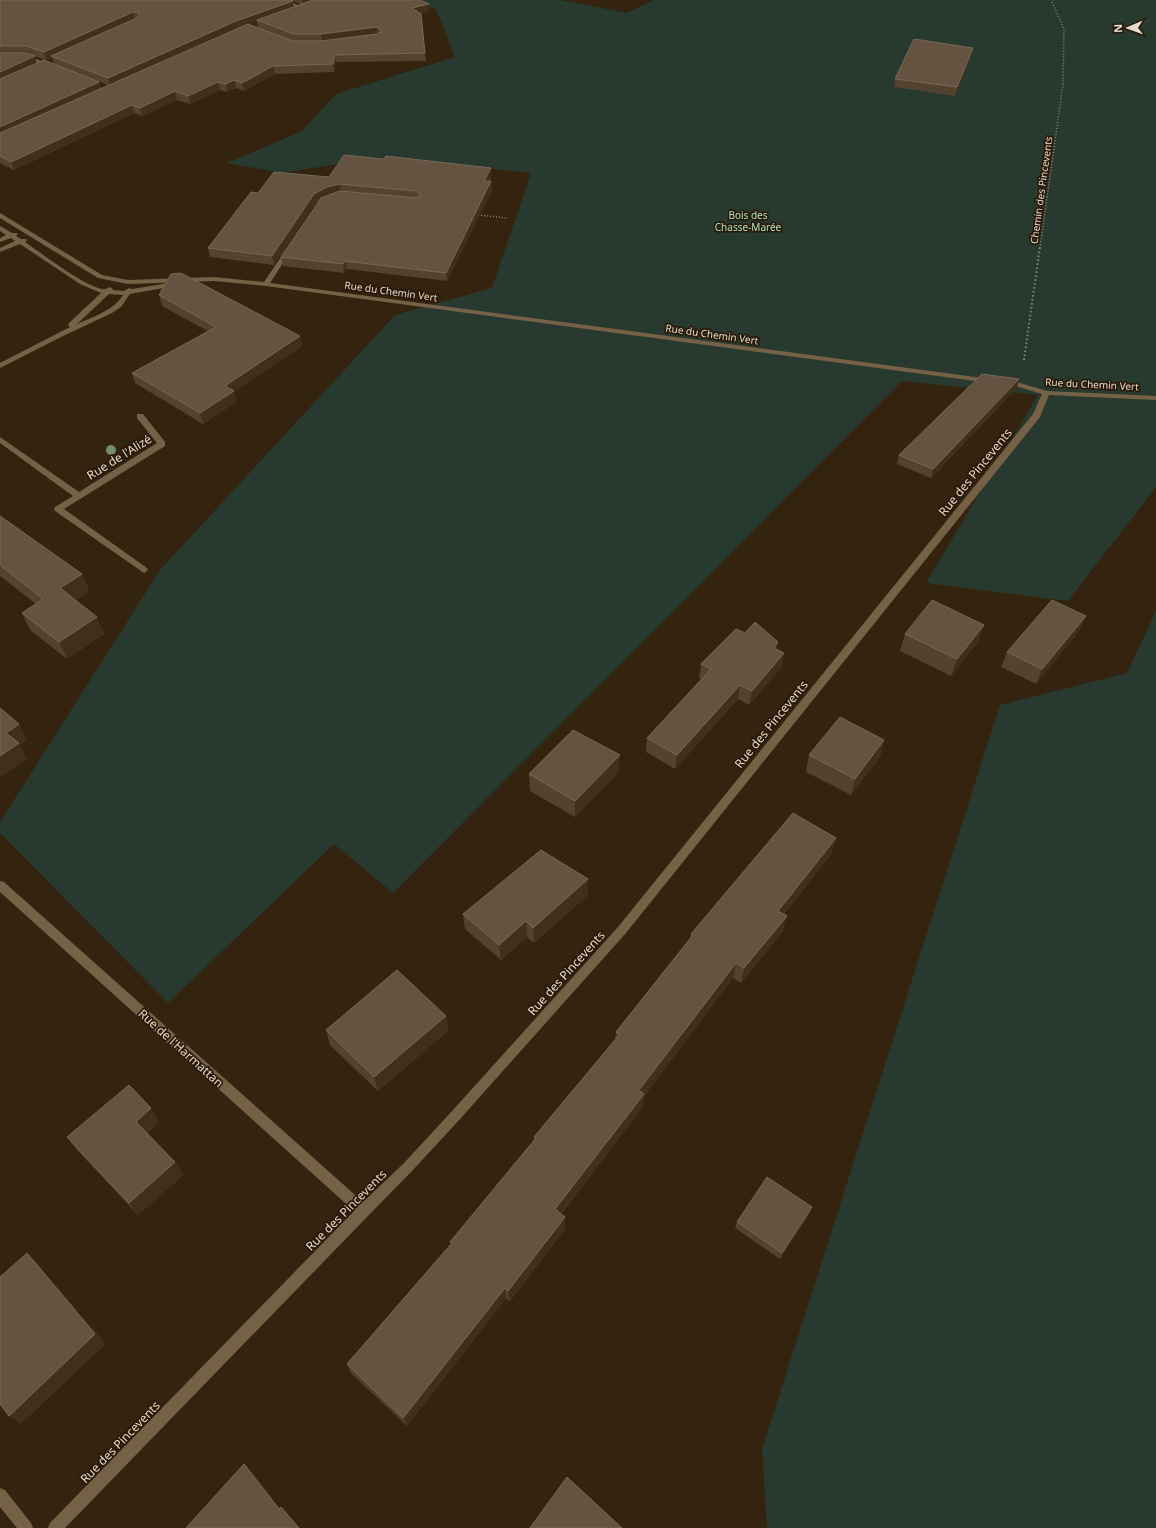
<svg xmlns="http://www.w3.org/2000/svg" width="1156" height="1528" viewBox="0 0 1156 1528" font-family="'Noto Sans',sans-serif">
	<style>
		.green { fill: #283a2f }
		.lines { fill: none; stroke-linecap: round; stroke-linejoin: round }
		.path-far1 { stroke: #928575; stroke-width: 1.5; stroke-dasharray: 1 2; stroke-linecap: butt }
		.path { stroke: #928575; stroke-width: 2; stroke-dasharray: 1.5 2.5; stroke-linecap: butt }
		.minor { fill: #756146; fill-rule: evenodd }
		.tree { fill: #768d71 }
		.wall { fill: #53422f; fill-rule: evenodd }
		.shaded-wall { fill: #402f1b }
		.building { fill: #635340; stroke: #776857 }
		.labels { text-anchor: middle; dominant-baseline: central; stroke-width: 3.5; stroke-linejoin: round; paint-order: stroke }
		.far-street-label { font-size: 10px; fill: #e6dbcf; stroke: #291906 }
		.far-park-label { font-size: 10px; fill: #ace4c1; stroke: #291906 }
		.street-label { font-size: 12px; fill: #e6dbcf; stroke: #291906 }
	</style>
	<rect width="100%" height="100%" fill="#33230f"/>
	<g class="green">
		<path d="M 409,0 L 560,0 L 627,13 L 654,0 L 1156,0 L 1156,487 L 1068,601 L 926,583 L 1038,395 L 902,381 L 393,893 L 334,844 L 168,1003 L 0,833 L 0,822 L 160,570 L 395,315 L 492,288 L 531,173 L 379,157 L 283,173 L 227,163 L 302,131 L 336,94 L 455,57 L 436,9 Z"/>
		<path d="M 1156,611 L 1156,1528 L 767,1528 L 762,1449 L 1000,705 L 1127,673 Z"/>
	</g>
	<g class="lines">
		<g class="path-far1">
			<path d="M 478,215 L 508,218"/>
			<path d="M 1040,248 L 1063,84 L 1064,29 L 1052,2 L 1053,0"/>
		</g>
		<path class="path" d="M 1024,360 L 1040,247"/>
		<g class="minor">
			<path d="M 280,0 L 287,0 L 306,9 L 301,10 Z"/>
			<path d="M 0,55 L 28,55 L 54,67 L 49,68 L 27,59 L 0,59 Z"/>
			<path d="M 0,213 L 102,275 L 128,280 L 214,277 L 264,282 L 287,248 L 289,247 L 292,249 L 270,283 L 990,379 L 994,381 L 990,383 L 266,286 L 214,281 L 128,284 L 98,278 L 0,218 Z"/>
			<path d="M 0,226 L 12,233 L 17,233 L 18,234 L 16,236 L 21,239 L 26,239 L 27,240 L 25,242 C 44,255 81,284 102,289 C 105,290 107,288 110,287 L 112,288 L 113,290 L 124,291 L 129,288 L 132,289 L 169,283 L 172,285 L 169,287 L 130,294 L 121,307 L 112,313 L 63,336 L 0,368 L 0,363 L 70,327 L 68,325 L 69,323 L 101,293 L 80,284 L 20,244 L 0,252 L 0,248 L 15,241 L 11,238 L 0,242 L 0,238 L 6,235 L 0,231 ZM 109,294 L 123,295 C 114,310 93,317 77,324 Z"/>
			<path d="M 1003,381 L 1020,383 L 1047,391 L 1156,396 L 1156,400 L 1049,395 L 1040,417 L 626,933 L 461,1118 L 412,1171 L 368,1216 L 65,1528 L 48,1528 L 50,1523 L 354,1211 L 0,892 L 0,881 L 4,882 L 363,1202 L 404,1163 L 453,1110 L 618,927 L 1033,414 L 1042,394 L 1019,387 L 1003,385 Z"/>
			<path d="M 137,414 L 143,414 L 165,442 L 165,446 L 64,509 L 147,568 L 148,570 L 144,573 L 55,511 L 54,509 L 55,507 L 73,496 L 0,443 L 0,437 L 79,492 L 157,443 L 137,418 Z"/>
			<path d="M 0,1488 L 5,1490 L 31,1523 L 33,1528 L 17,1528 L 0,1507 Z"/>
		</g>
	</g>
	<circle class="tree" cx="111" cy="450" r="5"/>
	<g class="wall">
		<path d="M 0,0 L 420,0 L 429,4 L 429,11 L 420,14 L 421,14 L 426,61 L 336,62 L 334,72 L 275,74 L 244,91 L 236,88 L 227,92 L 220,90 L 190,104 L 177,100 L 142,116 L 134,113 L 14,170 L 0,163 ZM 291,0 L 301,4 L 294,7 ZM 257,22 L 258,28 L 249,24 ZM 27,54 L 46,60 L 52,58 L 54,64 L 37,63 ZM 87,77 L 108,85 L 101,88 L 99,82 Z"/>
		<path d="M 973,48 L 971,56 L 955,96 L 894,87 L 895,79 Z"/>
		<path d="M 384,159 L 491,168 L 491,176 L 489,181 L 491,181 L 492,190 L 447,281 L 347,269 L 344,273 L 283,266 L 281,257 L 319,201 L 316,202 L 274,265 L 210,257 L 208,248 L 258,193 L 329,177 Z"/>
		<path d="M 159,295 L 300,336 L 302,346 L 234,392 L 236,402 L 203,424 L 135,383 L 132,373 L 208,331 L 162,306 Z"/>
		<path d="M 1019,379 L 1017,388 L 931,478 L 897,464 L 899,455 Z"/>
		<path d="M 0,516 L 82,574 L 89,591 L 76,600 L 104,634 L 67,659 L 30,630 L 22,613 L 36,604 L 0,576 Z"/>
		<path d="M 1086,616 L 1079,631 L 1036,684 L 1001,667 L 1007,652 Z"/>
		<path d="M 984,625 L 978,642 L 951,676 L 900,651 L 905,634 Z"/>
		<path d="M 777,649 L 782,667 L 749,705 L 738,699 L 675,769 L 646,752 L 647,738 L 702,679 L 699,678 L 701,664 Z"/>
		<path d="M 884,740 L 880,757 L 851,795 L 806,772 L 809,755 Z"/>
		<path d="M 619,772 L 575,817 L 530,791 L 529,774 Z"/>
		<path d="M 832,853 L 784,914 L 783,931 L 741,983 L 733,978 L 644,1096 L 643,1107 L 561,1214 L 565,1229 L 510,1301 L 506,1298 L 407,1426 L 351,1373 L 347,1364 L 451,1244 L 450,1242 L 535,1140 L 534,1137 L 615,1040 L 616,1032 L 690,939 L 691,934 Z"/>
		<path d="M 588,879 L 588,895 L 534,943 L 527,937 L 501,960 L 465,929 L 463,914 Z"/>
		<path d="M 326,1030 L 449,1030 L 378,1091 L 330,1045 Z"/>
		<path d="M 159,1122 L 147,1133 L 175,1162 L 183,1175 L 138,1215 L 77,1150 L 67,1137 Z"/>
		<path d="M 812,1207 L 809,1214 L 780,1259 L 735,1228 L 737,1222 Z"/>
	</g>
	<g class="shaded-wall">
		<path d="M 302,0 L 318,0 L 303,5 Z"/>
		<path d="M 293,1 L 294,9 L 257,20 L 257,22 L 237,29 L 110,86 L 108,78 L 236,21 Z"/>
		<path d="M 429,4 L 429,11 L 413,15 L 412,8 Z"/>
		<path d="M 133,12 L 135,20 L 51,56 L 52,58 L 46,60 L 44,52 Z"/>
		<path d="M 377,27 L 378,35 L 322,42 L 321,34 Z"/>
		<path d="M 973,48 L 971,56 L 955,96 L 957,87 Z"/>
		<path d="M 335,55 L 336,62 L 334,72 L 333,64 Z"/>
		<path d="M 35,56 L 37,64 L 0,81 L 0,72 Z"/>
		<path d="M 273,66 L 275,74 L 244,91 L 242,83 Z"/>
		<path d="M 234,80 L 236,88 L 227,92 L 226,84 Z"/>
		<path d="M 99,82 L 101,90 L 0,136 L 0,127 Z"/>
		<path d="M 218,82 L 220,90 L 190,104 L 188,96 Z"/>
		<path d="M 175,91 L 177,100 L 142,116 L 140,108 Z"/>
		<path d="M 132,105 L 134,113 L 14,170 L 11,162 Z"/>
		<path d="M 491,168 L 491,176 L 485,189 L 484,181 Z"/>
		<path d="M 491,181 L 492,190 L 447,281 L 446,273 Z"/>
		<path d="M 340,184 L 341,193 L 329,196 L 316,202 L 274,265 L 272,256 L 314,194 L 327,187 Z"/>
		<path d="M 345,261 L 347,269 L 344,273 L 343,264 Z"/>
		<path d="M 300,336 L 302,346 L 234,392 L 236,402 L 203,424 L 200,413 L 225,386 Z"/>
		<path d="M 1019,379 L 1017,388 L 931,478 L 933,469 Z"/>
		<path d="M 82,574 L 89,591 L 67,606 L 60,588 Z"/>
		<path d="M 1086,616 L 1079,631 L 1036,684 L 1042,669 Z"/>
		<path d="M 97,617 L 104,634 L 67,659 L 59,642 Z"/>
		<path d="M 984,625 L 978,642 L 951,676 L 957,659 Z"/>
		<path d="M 778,642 L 776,656 L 774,648 Z"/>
		<path d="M 784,653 L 782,667 L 749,705 L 752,691 Z"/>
		<path d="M 740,685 L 738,699 L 675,769 L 677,755 Z"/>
		<path d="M 19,724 L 27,740 L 20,745 L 27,759 L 0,778 L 0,756 L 6,733 Z"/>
		<path d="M 884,740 L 880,757 L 851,795 L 855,779 Z"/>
		<path d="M 620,755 L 619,772 L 575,817 L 575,801 Z"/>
		<path d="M 836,838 L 832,853 L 774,926 L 778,911 Z"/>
		<path d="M 588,879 L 588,895 L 534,943 L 533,928 Z"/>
		<path d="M 787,916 L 783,931 L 741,983 L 744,968 Z"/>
		<path d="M 526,921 L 527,937 L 501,960 L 499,945 Z"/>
		<path d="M 736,963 L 733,978 L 644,1096 L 643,1107 L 555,1221 L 555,1209 L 639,1090 Z"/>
		<path d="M 446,1016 L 449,1030 L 378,1091 L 374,1077 Z"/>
		<path d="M 151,1108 L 159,1122 L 144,1135 L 136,1122 Z"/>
		<path d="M 175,1162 L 183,1175 L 138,1215 L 129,1203 Z"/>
		<path d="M 812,1207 L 809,1214 L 780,1259 L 782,1253 Z"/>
		<path d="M 565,1217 L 565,1229 L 510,1301 L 508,1291 Z"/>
		<path d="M 27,1253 L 38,1265 L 106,1344 L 21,1424 L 9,1416 Z"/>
		<path d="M 505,1288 L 506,1298 L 407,1426 L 403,1418 Z"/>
		<path d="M 244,1464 L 252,1472 L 286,1516 L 279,1509 Z"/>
	</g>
	<g class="building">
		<path d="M 0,0 L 291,0 L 293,1 L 236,21 L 108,78 L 51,56 L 139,17 L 139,12 L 133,12 L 44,52 L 26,46 L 0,46 Z"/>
		<path d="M 313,0 L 420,0 L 429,4 L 412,8 L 421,14 L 425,53 L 335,55 L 333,64 L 273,66 L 242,83 L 234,80 L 226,84 L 218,82 L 188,96 L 175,91 L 140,108 L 132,105 L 11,162 L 0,156 L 0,133 L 248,24 L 293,41 L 321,41 L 377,34 L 382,31 L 377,27 L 321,34 L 294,34 L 257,20 Z"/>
		<path d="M 914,39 L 973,48 L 957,87 L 895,79 Z"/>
		<path d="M 0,53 L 24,53 L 35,56 L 0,72 Z"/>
		<path d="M 44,60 L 99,82 L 0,127 L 0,79 Z"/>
		<path d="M 344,155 L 384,159 L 386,156 L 491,168 L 484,181 L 491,181 L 446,273 L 345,261 L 343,264 L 281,257 L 321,198 L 340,191 L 416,198 L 421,195 L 416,191 L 340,184 L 327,187 L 314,194 L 272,256 L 208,248 L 251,192 L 258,193 L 274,172 L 329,177 Z"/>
		<path d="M 181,273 L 300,336 L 225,386 L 234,391 L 200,413 L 132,373 L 216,327 L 159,295 L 171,274 Z"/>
		<path d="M 982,374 L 1019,379 L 933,469 L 899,455 Z"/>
		<path d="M 0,516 L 82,574 L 60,588 L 97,617 L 59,642 L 22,613 L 43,599 L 0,565 Z"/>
		<path d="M 932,600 L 984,625 L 957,659 L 905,634 Z"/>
		<path d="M 1052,600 L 1086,616 L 1042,669 L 1007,652 Z"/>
		<path d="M 755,622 L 778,642 L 774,648 L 784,653 L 752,691 L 740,685 L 677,755 L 647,738 L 711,669 L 701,664 L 736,629 L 745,633 Z"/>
		<path d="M 0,708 L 19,724 L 6,733 L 19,743 L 0,756 Z"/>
		<path d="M 840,717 L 884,740 L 855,779 L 809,755 Z"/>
		<path d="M 573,730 L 620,755 L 575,801 L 529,774 Z"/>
		<path d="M 793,813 L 836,838 L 778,911 L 787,916 L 744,968 L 736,963 L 639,1090 L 644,1094 L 555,1209 L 565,1217 L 508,1291 L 505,1288 L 403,1418 L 347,1364 L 452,1243 L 450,1242 L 536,1138 L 534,1137 L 620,1034 L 616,1032 L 693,935 L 691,934 Z"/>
		<path d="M 541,850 L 588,879 L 533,928 L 526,921 L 499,945 L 463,914 Z"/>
		<path d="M 397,970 L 446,1016 L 374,1077 L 326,1030 Z"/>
		<path d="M 129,1085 L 151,1108 L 136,1122 L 175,1162 L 129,1203 L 67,1137 Z"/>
		<path d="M 767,1177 L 812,1207 L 782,1253 L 737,1222 Z"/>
		<path d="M 27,1253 L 95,1334 L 9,1416 L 0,1404 L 0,1277 Z"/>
		<path d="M 244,1464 L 279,1509 L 281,1507 L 299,1528 L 186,1528 Z"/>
		<path d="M 567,1477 L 622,1528 L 530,1528 Z"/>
	</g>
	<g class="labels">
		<g class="far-street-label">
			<text transform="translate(1041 190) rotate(-82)">Chemin des Pincevents</text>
			<text transform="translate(391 291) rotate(8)">Rue du Chemin Vert</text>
			<text transform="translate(712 334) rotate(8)">Rue du Chemin Vert</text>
			<text transform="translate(1092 384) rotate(3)">Rue du Chemin Vert</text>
		</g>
		<g class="far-park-label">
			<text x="748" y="215">Bois des<tspan x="748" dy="12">Chasse-Marée</tspan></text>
		</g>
		<g class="street-label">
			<text transform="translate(119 457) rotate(-32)">Rue de l'Alizé</text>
			<text transform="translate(975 472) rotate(-51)">Rue des Pincevents</text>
			<text transform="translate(771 724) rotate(-51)">Rue des Pincevents</text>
			<text transform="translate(566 973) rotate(-48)">Rue des Pincevents</text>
			<text transform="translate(181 1048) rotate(42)">Rue de l'Harmattan</text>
			<text transform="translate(346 1210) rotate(-45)">Rue des Pincevents</text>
			<text transform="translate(120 1442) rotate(-46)">Rue des Pincevents</text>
		</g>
	</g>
	<g transform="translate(1128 28) rotate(268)" stroke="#291906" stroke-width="3" paint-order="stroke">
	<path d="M0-3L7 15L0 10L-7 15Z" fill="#e6dbcf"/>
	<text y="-6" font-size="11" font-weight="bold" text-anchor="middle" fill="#e6dbcf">N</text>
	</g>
</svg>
